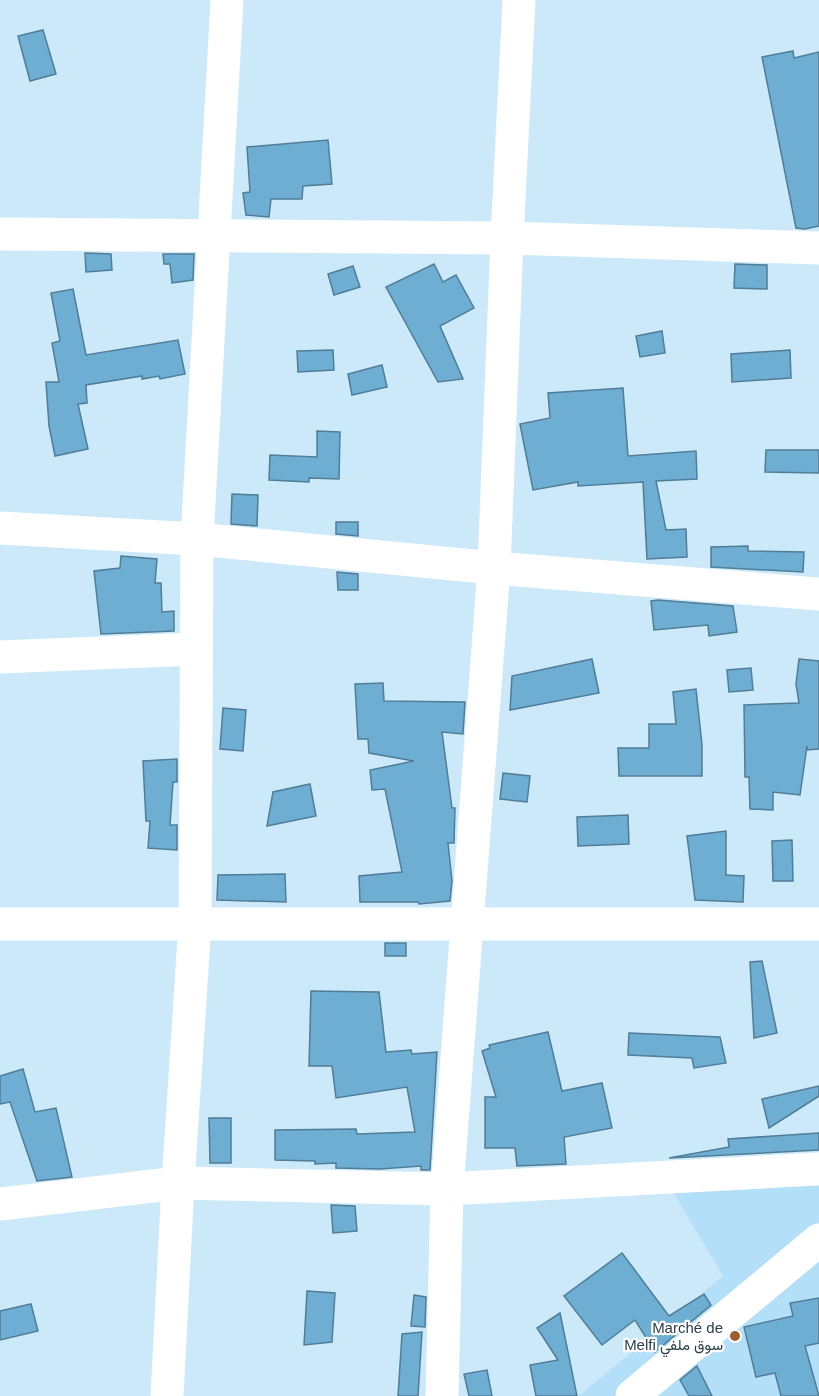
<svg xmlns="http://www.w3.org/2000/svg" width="819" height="1396" viewBox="0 0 819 1396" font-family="Arial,Vazirmatn,sans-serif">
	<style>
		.built { fill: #b3dff9 }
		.building { fill: #6eaed2; stroke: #507d97; stroke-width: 1.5 }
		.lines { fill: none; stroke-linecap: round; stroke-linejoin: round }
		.minor { stroke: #fff; stroke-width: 33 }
		.poi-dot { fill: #a05d2b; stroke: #fff; stroke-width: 2 }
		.labels { text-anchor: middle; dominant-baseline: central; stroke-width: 4.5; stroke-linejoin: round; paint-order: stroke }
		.poi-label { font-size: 15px; fill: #2c404b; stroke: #fff; text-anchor: end }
	</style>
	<rect width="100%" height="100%" fill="#cce9fa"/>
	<path class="built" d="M 819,1178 L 819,1396 L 579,1396 L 723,1276 L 669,1185 Z"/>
	<g class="building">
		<path d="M 43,30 L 56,74 L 30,81 L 18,36 Z"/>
		<path d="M 793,51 L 794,58 L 819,52 L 819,226 L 805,229 L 796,228 L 762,57 Z"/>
		<path d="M 328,140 L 332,184 L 303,186 L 302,199 L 271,199 L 269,217 L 246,215 L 243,193 L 250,192 L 247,147 Z"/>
		<path d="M 85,253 L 111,254 L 112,270 L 86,272 Z"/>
		<path d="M 163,254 L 194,254 L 193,280 L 172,283 L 170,264 L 164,264 Z"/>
		<path d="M 434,264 L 443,282 L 456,275 L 474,308 L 440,326 L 463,379 L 438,382 L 386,287 Z"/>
		<path d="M 735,264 L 767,265 L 767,289 L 734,288 Z"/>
		<path d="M 353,266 L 360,287 L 334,295 L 328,274 Z"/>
		<path d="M 73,289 L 86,355 L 178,340 L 185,374 L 160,379 L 159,376 L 142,379 L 142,376 L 86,385 L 87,403 L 78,404 L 88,449 L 55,456 L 49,426 L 46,382 L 59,382 L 52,343 L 60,341 L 51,293 Z"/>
		<path d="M 662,331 L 665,353 L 640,357 L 636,336 Z"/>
		<path d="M 333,350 L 334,370 L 298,372 L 297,351 Z"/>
		<path d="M 790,350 L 791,378 L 732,382 L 731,354 Z"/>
		<path d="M 382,365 L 387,387 L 352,395 L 348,374 Z"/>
		<path d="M 623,388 L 628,456 L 696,451 L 697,479 L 656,481 L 666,530 L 686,529 L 687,557 L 647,559 L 643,482 L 578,486 L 578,482 L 533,490 L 520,424 L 550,418 L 548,393 Z"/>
		<path d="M 317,431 L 340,432 L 339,479 L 309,478 L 309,482 L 269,480 L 270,455 L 317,457 Z"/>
		<path d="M 766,450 L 819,450 L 819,473 L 765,472 Z"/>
		<path d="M 232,494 L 258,495 L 257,526 L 231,524 Z"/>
		<path d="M 336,522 L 358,522 L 358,536 L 336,534 Z"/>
		<path d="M 748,546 L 748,551 L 804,552 L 803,572 L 711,567 L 711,547 Z"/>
		<path d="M 121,556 L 157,559 L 155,583 L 161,583 L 162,612 L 174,611 L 174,631 L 101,634 L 94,571 L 120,568 Z"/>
		<path d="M 337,572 L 358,574 L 358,590 L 338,590 Z"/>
		<path d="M 658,600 L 733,606 L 737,632 L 709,636 L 708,625 L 654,630 L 651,601 Z"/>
		<path d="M 592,659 L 599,693 L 510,710 L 512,676 Z"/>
		<path d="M 799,659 L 819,661 L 819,749 L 807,750 L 807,746 L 800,795 L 773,792 L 773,810 L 750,809 L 749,777 L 745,777 L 744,705 L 799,703 L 796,684 Z"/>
		<path d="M 751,668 L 753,690 L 729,692 L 727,670 Z"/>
		<path d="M 383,683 L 384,701 L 465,702 L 463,734 L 442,732 L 452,808 L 455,808 L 454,843 L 448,843 L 452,881 L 450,901 L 419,904 L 418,902 L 360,902 L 359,876 L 402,872 L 385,789 L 372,790 L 370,770 L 414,761 L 369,753 L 368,739 L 358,739 L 355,684 Z"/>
		<path d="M 696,689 L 702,745 L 702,776 L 619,776 L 618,748 L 649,748 L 649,724 L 676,724 L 673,692 Z"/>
		<path d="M 223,708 L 246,710 L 243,751 L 220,749 Z"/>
		<path d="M 177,759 L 177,782 L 173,782 L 170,825 L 177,825 L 177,850 L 148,848 L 150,821 L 146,821 L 143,761 Z"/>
		<path d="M 503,773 L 530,776 L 527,802 L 500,799 Z"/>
		<path d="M 310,784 L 316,816 L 267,826 L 273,792 Z"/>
		<path d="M 628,815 L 629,844 L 578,846 L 577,817 Z"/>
		<path d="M 726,831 L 726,875 L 744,876 L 743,902 L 695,900 L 687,836 Z"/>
		<path d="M 792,840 L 793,881 L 773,881 L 772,841 Z"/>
		<path d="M 285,874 L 286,902 L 217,900 L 218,875 Z"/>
		<rect x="385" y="943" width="21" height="13"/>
		<path d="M 762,961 L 777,1033 L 754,1038 L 750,962 Z"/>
		<path d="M 311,991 L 379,992 L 386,1052 L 411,1050 L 412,1054 L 437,1052 L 430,1170 L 421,1170 L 421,1166 L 380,1169 L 336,1168 L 336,1163 L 315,1164 L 315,1161 L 275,1160 L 275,1130 L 356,1129 L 357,1134 L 415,1132 L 407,1087 L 336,1098 L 332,1066 L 309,1066 Z"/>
		<path d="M 548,1032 L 562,1091 L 602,1083 L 612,1128 L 564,1137 L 566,1164 L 517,1166 L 515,1148 L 485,1148 L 485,1097 L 496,1097 L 482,1051 L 490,1048 L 489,1045 Z"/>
		<path d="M 629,1033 L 720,1037 L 726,1063 L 694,1068 L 692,1058 L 628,1055 Z"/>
		<path d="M 23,1069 L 35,1112 L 56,1108 L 72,1177 L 37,1181 L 10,1102 L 0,1104 L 0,1076 Z"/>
		<path d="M 819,1086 L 819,1096 L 769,1128 L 762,1099 Z"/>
		<path d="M 209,1118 L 231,1118 L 231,1163 L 210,1163 Z"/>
		<path d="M 819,1133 L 819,1150 L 669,1158 L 729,1147 L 728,1139 Z"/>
		<path d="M 331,1205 L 355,1206 L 357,1231 L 333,1233 Z"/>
		<path d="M 622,1253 L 669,1316 L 704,1294 L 711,1305 L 655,1352 L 635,1320 L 602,1345 L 564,1296 Z"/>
		<path d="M 307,1291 L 335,1293 L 332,1342 L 304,1345 Z"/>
		<path d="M 414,1295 L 426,1297 L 425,1327 L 411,1326 Z"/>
		<path d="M 819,1298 L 819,1343 L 805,1346 L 819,1396 L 781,1396 L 775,1373 L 756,1377 L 744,1327 L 793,1316 L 790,1303 Z"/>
		<path d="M 31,1304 L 38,1331 L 0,1340 L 0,1311 Z"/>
		<path d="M 560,1313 L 577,1396 L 536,1396 L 530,1365 L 558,1360 L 537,1328 Z"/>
		<path d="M 422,1332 L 418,1396 L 398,1396 L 402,1334 Z"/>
		<path d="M 697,1366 L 712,1396 L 689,1396 L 680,1380 Z"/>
		<path d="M 487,1370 L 492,1396 L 469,1396 L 464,1374 Z"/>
	</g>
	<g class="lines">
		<g class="minor">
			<path d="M 0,234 L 507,238 L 819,248"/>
			<path d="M 0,528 L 197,539 L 494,568 L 819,594"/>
			<path d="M 0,657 L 196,649"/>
			<path d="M 0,924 L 819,924"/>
			<path d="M 0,1204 L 178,1183 L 447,1189 L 819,1169"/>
			<path d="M 167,1396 L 178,1183 L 195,923 L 197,539 L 227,0"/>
			<path d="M 442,1396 L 447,1189 L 494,568 L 507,238 L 519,0"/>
			<path d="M 632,1396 L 819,1240"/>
		</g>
	</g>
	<circle class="poi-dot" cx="735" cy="1336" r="6"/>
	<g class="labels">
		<g class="poi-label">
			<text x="723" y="1327">Marché de<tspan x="723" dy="17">Melfi سوق ملفي</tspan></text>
		</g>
	</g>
</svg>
